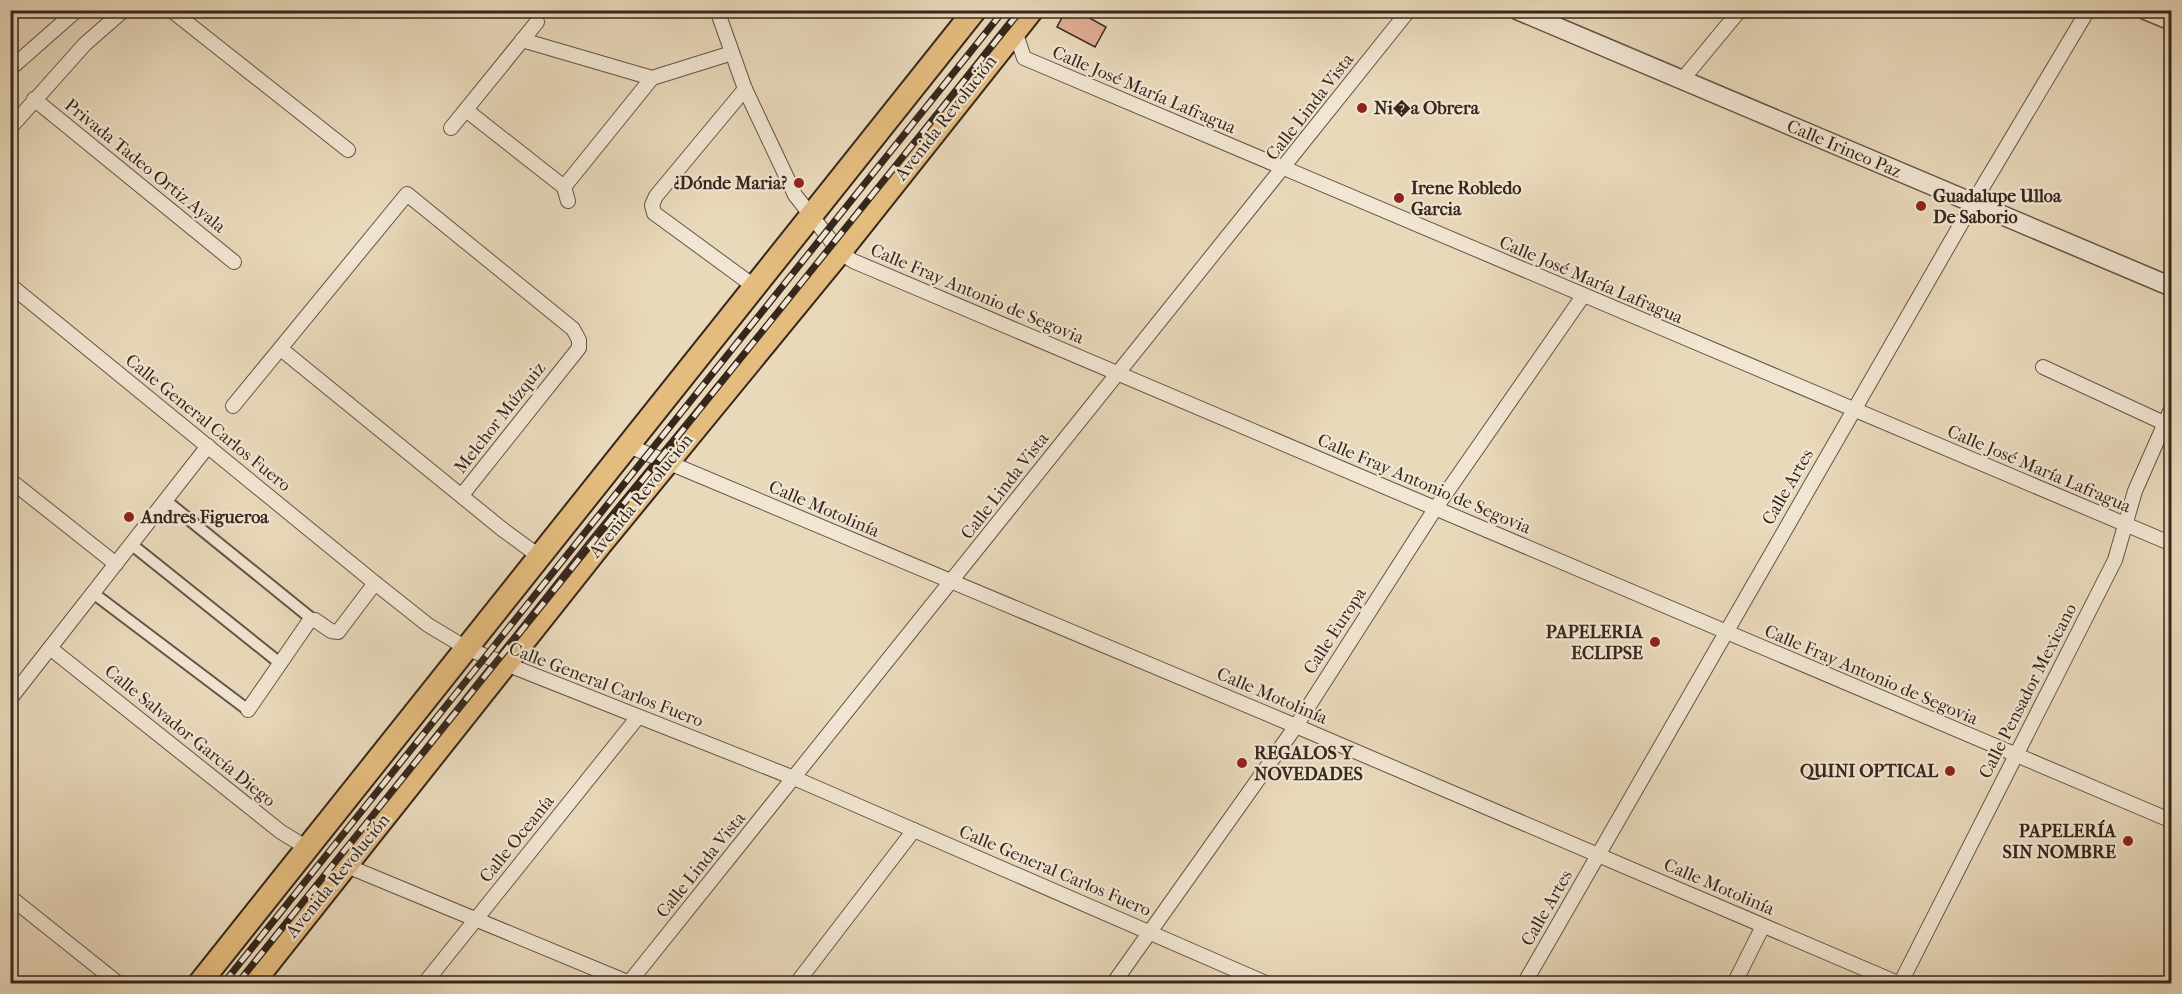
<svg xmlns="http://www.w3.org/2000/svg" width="2182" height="994" viewBox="0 0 2182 994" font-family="'IM FELL French Canon',serif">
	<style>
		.building { fill: #e2ae95; stroke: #36271d; stroke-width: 1.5 }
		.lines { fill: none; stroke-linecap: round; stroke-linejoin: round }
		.pedestrian-casing { stroke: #635444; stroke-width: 14 }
		.minor-casing { stroke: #635444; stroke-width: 16 }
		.tertiary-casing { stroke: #635444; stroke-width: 21 }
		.primary-casing { stroke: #36271d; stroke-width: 26 }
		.pedestrian { stroke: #f1e6d3; stroke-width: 10 }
		.minor { stroke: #f1e6d3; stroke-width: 14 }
		.tertiary { stroke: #f1e6d3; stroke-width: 18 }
		.primary { stroke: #e4bc7e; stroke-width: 22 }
		.rail-casing { stroke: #36271d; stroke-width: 7 }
		.rail { stroke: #f1e6d3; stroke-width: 4.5; stroke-dasharray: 14; stroke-linecap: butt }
		.poi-dot { fill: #8f2418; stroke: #f1e6d3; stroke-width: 2 }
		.labels { text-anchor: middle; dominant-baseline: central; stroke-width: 4.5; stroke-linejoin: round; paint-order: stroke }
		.street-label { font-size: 18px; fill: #36271d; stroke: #f1e6d3 }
		.poi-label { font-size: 18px; font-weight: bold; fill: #36271d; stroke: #f1e6d3; text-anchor: start }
	</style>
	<rect width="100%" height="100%" fill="#e9d9bb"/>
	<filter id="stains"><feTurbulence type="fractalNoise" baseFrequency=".00333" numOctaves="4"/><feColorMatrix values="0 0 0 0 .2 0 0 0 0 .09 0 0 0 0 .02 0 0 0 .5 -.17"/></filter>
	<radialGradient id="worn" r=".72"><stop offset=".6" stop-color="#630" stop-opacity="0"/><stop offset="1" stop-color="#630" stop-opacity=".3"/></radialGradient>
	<path class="building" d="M 1066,10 L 1075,10 L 1106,27 L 1095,47 L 1057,27 Z"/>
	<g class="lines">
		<g class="pedestrian-casing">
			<g id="pedestrian">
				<path d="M 165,500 L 312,619"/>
				<path d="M 131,544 L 281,664"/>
				<path d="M 93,593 L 248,710"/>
			</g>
		</g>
		<g class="minor-casing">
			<g id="minor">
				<path d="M 171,10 L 348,150"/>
				<path d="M 717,10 L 745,89 L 795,195 L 840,252 L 853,261 L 2172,821"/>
				<path d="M 1015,31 L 1024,58 L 2172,544"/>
				<path d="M 522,40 L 652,78 L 732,53"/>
				<path d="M 10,69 L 77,10"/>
				<path d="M 1682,80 L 1740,10"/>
				<path d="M 745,89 L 656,196 L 652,205 L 654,213 L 755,287"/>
				<path d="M 34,99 L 234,262"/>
				<path d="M 466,110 L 564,187 L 568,201"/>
				<path d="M 10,128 L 85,44 L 124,10"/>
				<path d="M 451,128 L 537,22"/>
				<path d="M 564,187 L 652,78"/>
				<path d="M 10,285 L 375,583 L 428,625 L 468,649 L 794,778 L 1268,984"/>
				<path d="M 281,349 L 502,529 L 540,557"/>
				<path d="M 2043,367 L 2164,423"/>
				<path d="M 233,406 L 407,194 L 573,329 L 579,340 L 579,348 L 462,495"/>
				<path d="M 629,446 L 1296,726 L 1900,984"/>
				<path d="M 10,480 L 116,564"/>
				<path d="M 50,648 L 281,832 L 309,849"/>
				<path d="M 10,699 L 208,446"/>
				<path d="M 248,710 L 310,620 L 315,620 L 331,631 L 338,632 L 375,583"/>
				<path d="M 347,866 L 632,984"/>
				<path d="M 10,897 L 119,984"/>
				<path d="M 424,984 L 638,717"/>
				<path d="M 628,984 L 1409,10"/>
				<path d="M 796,984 L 914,830"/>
				<path d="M 1113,984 L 1296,726 L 1435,509 L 1583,296"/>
				<path d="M 1524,984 L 1973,203 L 2088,10"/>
				<path d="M 1734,984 L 1763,926"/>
				<path d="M 1900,984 L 2115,560 L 2135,491 L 2172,407"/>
			</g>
		</g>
		<g class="tertiary-casing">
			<g id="tertiary">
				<path d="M 1517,10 L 2172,287"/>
				<path d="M 2145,10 L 2172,21"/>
			</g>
		</g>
		<g class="primary-casing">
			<g id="primary">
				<path d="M 199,984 L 975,10"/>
				<path d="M 252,984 L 600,545 L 840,252 L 1032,10"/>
			</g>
		</g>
		<use href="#pedestrian" class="pedestrian"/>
		<use href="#minor" class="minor"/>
		<use href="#tertiary" class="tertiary"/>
		<use href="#primary" class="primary"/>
		<g class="rail-casing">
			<g id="rail">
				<path d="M 223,984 L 1004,10"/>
				<path d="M 237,984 L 1021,10"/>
			</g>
		</g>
		<use href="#rail" class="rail"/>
	</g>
	<g class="poi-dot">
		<circle cx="1362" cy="108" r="6"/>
		<circle cx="799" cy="183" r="6"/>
		<circle cx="1399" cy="198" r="6"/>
		<circle cx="1921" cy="206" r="6"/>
		<circle cx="129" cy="517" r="6"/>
		<circle cx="1655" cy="642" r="6"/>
		<circle cx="1242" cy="763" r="6"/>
		<circle cx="1950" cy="771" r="6"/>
		<circle cx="2128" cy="841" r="6"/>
	</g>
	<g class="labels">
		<g class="street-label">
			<text transform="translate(1144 90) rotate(23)">Calle José María Lafragua</text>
			<text transform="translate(1310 107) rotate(-52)">Calle Linda Vista</text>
			<text transform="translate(946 118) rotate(-52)">Avenida Revolución</text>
			<text transform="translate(1844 149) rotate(23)">Calle Irineo Paz</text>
			<text transform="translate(145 166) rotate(39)">Privada Tadeo Ortiz Ayala</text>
			<text transform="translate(1591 280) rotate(23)">Calle José María Lafragua</text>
			<text transform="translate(977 294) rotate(23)">Calle Fray Antonio de Segovia</text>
			<text transform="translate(500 418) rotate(-52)">Melchor Múzquiz</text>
			<text transform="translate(208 423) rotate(39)">Calle General Carlos Fuero</text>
			<text transform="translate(2039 469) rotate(23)">Calle José María Lafragua</text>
			<text transform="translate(1424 484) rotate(23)">Calle Fray Antonio de Segovia</text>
			<text transform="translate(1005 486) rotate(-52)">Calle Linda Vista</text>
			<text transform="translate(1788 487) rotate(-60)">Calle Artes</text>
			<text transform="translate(641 496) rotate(-51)">Avenida Revolución</text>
			<text transform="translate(824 509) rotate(23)">Calle Motolinía</text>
			<text transform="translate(1335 631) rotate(-57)">Calle Europa</text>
			<text transform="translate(1871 675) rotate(23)">Calle Fray Antonio de Segovia</text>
			<text transform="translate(606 685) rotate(21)">Calle General Carlos Fuero</text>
			<text transform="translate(2028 691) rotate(-63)">Calle Pensador Mexicano</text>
			<text transform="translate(1272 696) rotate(23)">Calle Motolinía</text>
			<text transform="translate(190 736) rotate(39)">Calle Salvador García Diego</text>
			<text transform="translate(517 839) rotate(-51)">Calle Oceanía</text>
			<text transform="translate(701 865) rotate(-51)">Calle Linda Vista</text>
			<text transform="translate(1055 871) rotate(23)">Calle General Carlos Fuero</text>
			<text transform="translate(338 876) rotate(-51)">Avenida Revolución</text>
			<text transform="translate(1719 887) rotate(23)">Calle Motolinía</text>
			<text transform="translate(1547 908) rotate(-60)">Calle Artes</text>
		</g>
		<g class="poi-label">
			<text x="1374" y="108">Ni�a Obrera</text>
			<text x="787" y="183" text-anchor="end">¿Dónde Maria?</text>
			<text x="1411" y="188">Irene Robledo<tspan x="1411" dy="21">Garcia</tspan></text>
			<text x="1933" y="196">Guadalupe Ulloa<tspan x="1933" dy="21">De Saborio</tspan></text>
			<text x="141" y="517">Andres Figueroa</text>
			<text x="1643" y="632" text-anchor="end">PAPELERIA<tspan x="1643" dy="21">ECLIPSE</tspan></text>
			<text x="1254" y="753">REGALOS Y<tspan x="1254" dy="21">NOVEDADES</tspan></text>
			<text x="1938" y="771" text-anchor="end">QUINI OPTICAL</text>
			<text x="2116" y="831" text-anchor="end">PAPELERÍA<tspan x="2116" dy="21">SIN NOMBRE</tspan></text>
		</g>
	</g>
	<rect width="2182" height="994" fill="none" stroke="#e9d9bb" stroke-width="36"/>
	<rect x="12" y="12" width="2158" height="970" fill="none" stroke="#36271d" stroke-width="3"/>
	<rect x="18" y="18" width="2146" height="958" fill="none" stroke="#36271d" stroke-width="1.5"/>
	<rect width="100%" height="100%" filter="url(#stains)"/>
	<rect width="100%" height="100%" fill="url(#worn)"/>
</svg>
